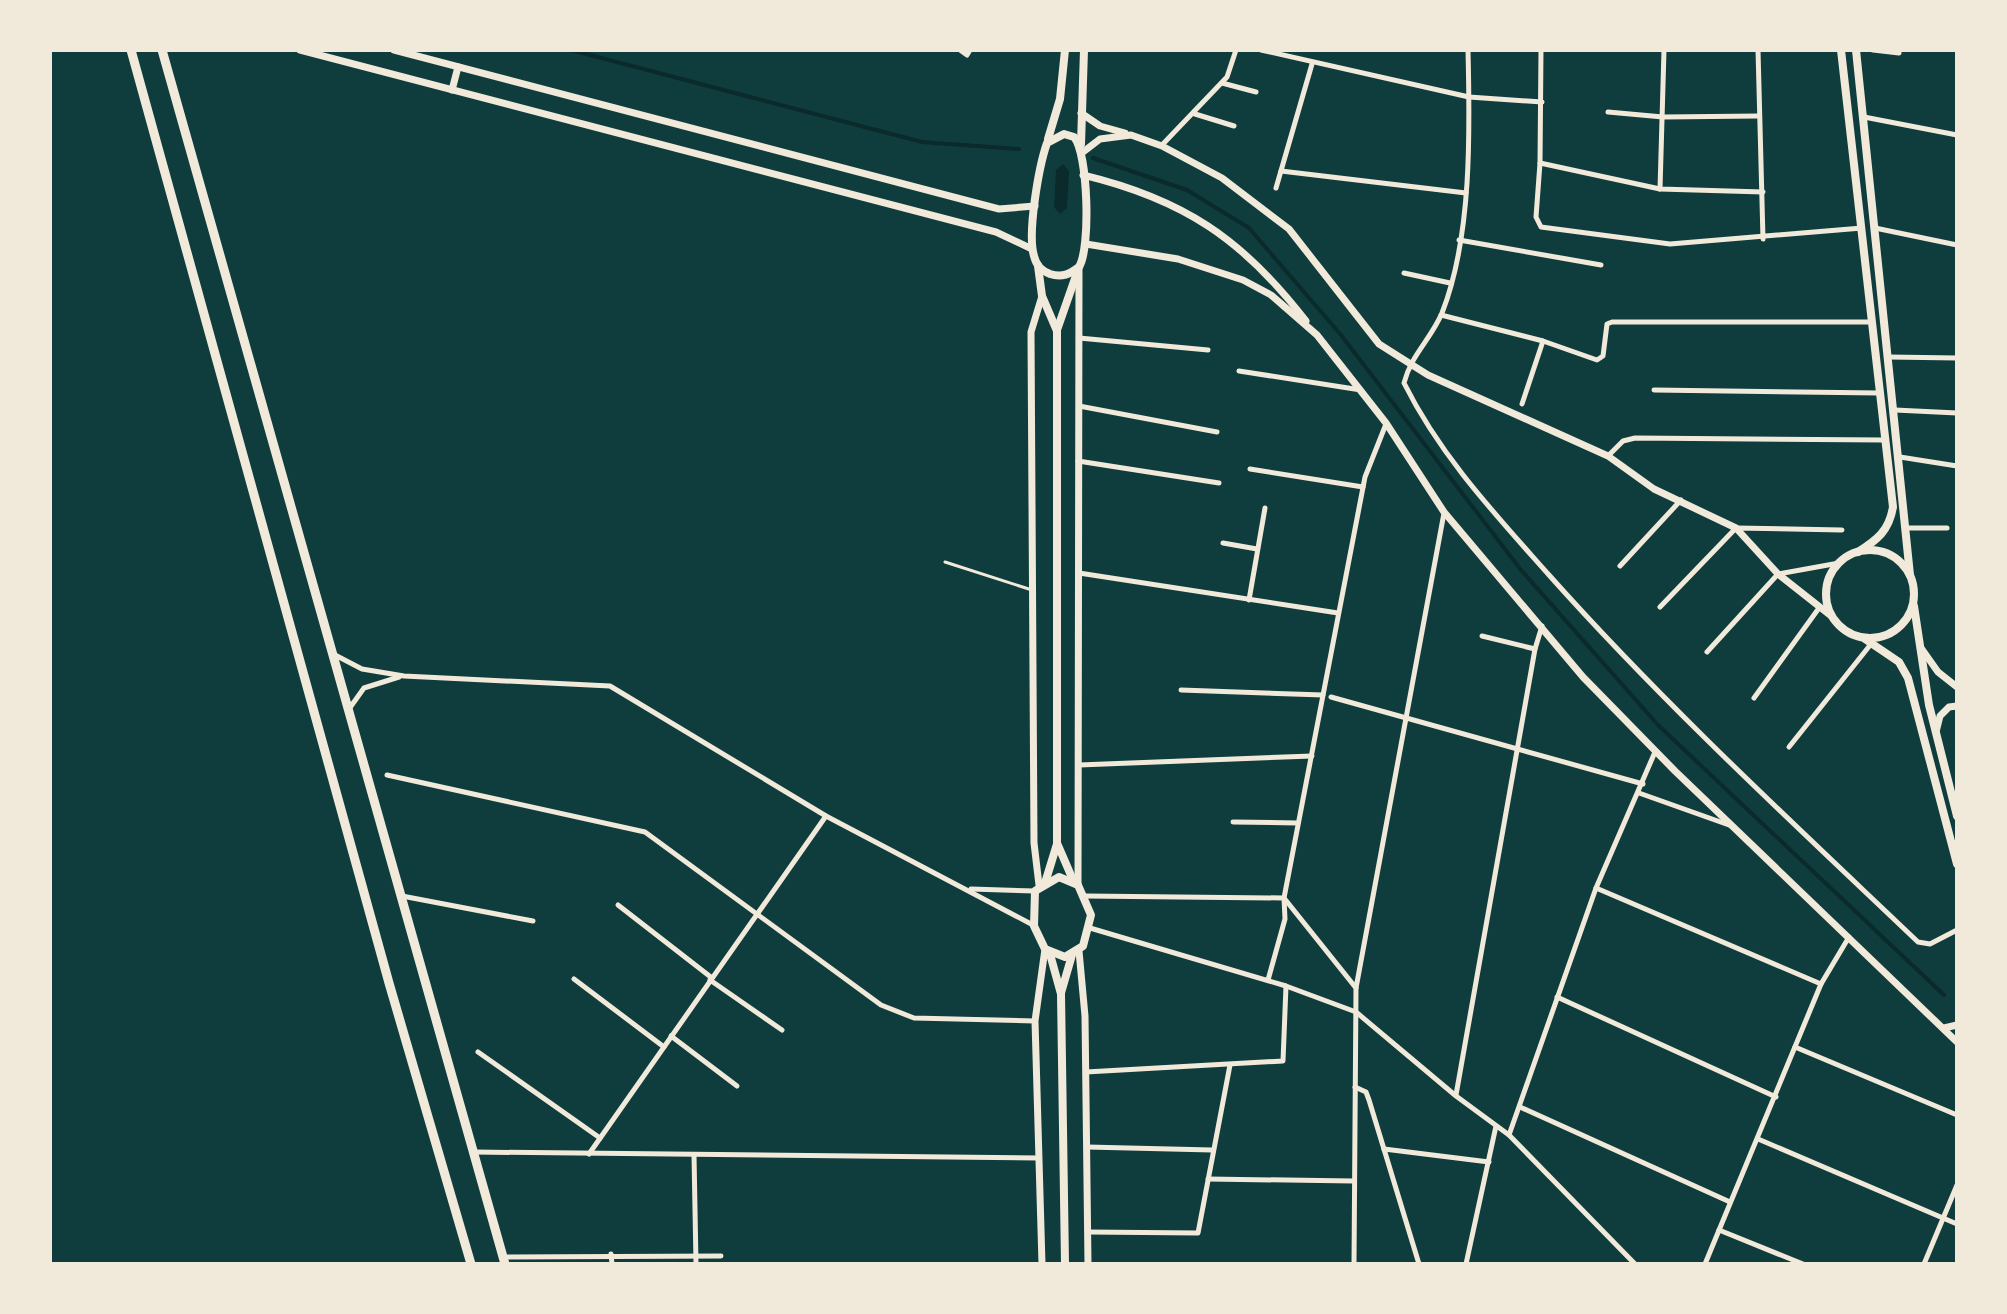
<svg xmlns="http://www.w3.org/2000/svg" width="2007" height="1314" viewBox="0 0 2007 1314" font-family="Helvetica,sans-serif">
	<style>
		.water { fill: #0a2a2b }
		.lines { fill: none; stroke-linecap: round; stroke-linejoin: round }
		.stream { stroke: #0a2a2b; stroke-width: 4 }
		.service { stroke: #f1e9da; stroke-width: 3 }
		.minor { stroke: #f1e9da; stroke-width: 5 }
		.tertiary { stroke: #f1e9da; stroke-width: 7 }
		.secondary { stroke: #f1e9da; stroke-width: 8 }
		.primary { stroke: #f1e9da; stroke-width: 9 }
	</style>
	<rect width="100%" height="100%" fill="#0f3d3e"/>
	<path class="water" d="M 1063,164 L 1069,171 L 1067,208 L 1060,214 L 1054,207 L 1056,170 Z"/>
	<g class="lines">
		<g class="stream">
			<path d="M 571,50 L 922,142 L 1019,149"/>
			<path d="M 1093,158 L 1187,190 L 1249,228 L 1341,335 L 1521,570 L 1658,725 L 1944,995"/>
		</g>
		<path class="service" d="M 945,562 L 1032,590"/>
		<g class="minor">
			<path d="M 960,50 L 967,55 L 970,50"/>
			<path d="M 1261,50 L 1469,97 L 1542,102"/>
			<path d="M 1468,50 C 1470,131 1472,237 1442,313 C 1431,339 1411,355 1404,383 C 1441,457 1495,514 1549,575 C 1665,705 1792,822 1918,942 L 1930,944 L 1957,930"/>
			<path d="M 1541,50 L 1540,163 L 1536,217 L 1541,227 L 1670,244 L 1862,228"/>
			<path d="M 1758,50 L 1763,239"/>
			<path d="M 1873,50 L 1899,53"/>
			<path d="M 1222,83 L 1256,92"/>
			<path d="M 1608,112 L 1663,117 L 1758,116"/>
			<path d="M 1195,114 L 1234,126"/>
			<path d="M 1864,117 L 1957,135"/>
			<path d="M 1162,145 L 1227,77 L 1236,50"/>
			<path d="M 1540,163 L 1660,189 L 1763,192"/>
			<path d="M 1281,171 L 1466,193"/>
			<path d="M 1276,188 L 1312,64"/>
			<path d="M 1660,189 L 1664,50"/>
			<path d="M 1875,228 L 1957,245"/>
			<path d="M 1459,240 L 1601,265"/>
			<path d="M 1404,273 L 1450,283"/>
			<path d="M 1441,315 L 1543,341 L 1597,360 L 1603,356 L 1607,324 L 1612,322 L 1872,322"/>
			<path d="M 1079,338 L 1208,350"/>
			<path d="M 1889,357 L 1957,358"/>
			<path d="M 1239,371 L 1361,390"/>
			<path d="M 1654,390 L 1879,393"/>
			<path d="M 1522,404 L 1543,341"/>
			<path d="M 1079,406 L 1217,432"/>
			<path d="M 1895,410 L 1957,413"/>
			<path d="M 1608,456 L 1623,441 L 1635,438 L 1885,440"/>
			<path d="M 1900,457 L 1957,466"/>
			<path d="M 1078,461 L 1219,483"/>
			<path d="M 1250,469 L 1363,487"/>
			<path d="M 1907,528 L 1947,528"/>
			<path d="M 1223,543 L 1257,549"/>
			<path d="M 1620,566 L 1681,500"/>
			<path d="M 1079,573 L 1338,613"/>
			<path d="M 1249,600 L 1265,508"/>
			<path d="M 1660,607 L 1736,528 L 1842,530"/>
			<path d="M 1482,636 L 1535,649"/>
			<path d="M 1707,652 L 1778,574 L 1839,563"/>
			<path d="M 335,655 L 362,669 L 404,676 L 610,686 L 826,816 L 1033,925"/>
			<path d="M 1181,690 L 1323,695"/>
			<path d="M 1331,697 L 1643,784"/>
			<path d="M 1754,698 L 1819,608"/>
			<path d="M 349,709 L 364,688 L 399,677"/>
			<path d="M 1789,747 L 1871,644"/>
			<path d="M 1079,765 L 1312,756"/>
			<path d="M 387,775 L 645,832 L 881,1005 L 914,1018 L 1035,1021"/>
			<path d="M 1639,793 L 1729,825"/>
			<path d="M 1233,822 L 1298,823"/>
			<path d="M 1596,888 L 1821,984"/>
			<path d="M 971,889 L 1035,891"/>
			<path d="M 402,896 L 533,921"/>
			<path d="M 1086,896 L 1284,898 L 1356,988"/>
			<path d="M 618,905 L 712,978"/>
			<path d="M 1090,928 L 1286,986 L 1356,1012 L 1456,1096 L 1509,1135 L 1635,1264"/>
			<path d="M 574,979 L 664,1047"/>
			<path d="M 710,980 L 782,1030"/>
			<path d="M 1268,980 L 1285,919 L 1284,898 L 1365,477 L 1386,424"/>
			<path d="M 1557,997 L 1776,1097"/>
			<path d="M 671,1036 L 737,1086"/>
			<path d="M 1795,1047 L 1957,1115"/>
			<path d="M 478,1052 L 600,1138"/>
			<path d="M 1086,1072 L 1283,1061 L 1286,986"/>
			<path d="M 1355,1087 L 1366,1092 L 1369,1100 L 1419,1264"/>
			<path d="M 1456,1095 L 1535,649 L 1542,626"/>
			<path d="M 1520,1107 L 1730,1202"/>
			<path d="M 1509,1135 L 1596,888 L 1655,752"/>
			<path d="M 1758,1139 L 1957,1224"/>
			<path d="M 1087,1147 L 1212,1150"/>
			<path d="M 1384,1149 L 1489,1162"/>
			<path d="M 474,1152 L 1039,1158"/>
			<path d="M 589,1154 L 826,816"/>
			<path d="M 694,1155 L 696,1264"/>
			<path d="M 1208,1179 L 1353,1181"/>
			<path d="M 1719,1230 L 1803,1264"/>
			<path d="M 1088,1232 L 1198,1233 L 1230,1065"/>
			<path d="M 611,1254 L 612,1264"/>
			<path d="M 504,1257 L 721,1256"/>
			<path d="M 1354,1264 L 1356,988 L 1444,513"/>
			<path d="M 1466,1264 L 1496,1126"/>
			<path d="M 1705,1264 L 1821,984 L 1849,937"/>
			<path d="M 1924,1264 L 1957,1185"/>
		</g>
		<g class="tertiary">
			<path d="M 300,50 L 996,232 L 1032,249"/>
			<path d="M 394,50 L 999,209 L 1035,206"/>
			<path d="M 452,90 L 458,67"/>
			<path d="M 1081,113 L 1100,126 L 1125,133"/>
			<path d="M 1083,152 L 1100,139 L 1131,135 L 1162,146 L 1222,178 L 1289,229 L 1379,344 L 1428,375 L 1608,456 L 1654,489 L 1736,528 L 1778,574 L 1830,615"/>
			<path d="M 1083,175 C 1183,199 1243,239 1306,321"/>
			<path d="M 1086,244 L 1178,259 L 1243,280 L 1271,295 L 1317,335 L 1386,423 L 1444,512 L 1583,677 L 1675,771 L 1957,1042"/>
			<path d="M 1921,648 L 1938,672 L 1957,687"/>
			<path d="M 1936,732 L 1940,716 L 1949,707 L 1957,706"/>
			<path d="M 1039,885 L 1034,843 L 1031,332 L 1042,296"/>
			<path d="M 1078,885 L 1079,271"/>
			<path d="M 1079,951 L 1085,1016 L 1088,1264"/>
			<path d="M 1944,1028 L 1957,1025"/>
			<path d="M 1042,1264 L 1035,1021 L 1045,949"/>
		</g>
		<g class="secondary">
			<path d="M 1841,50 L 1893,507 C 1889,531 1877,540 1858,552"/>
			<path d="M 1856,50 L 1910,575"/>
			<path d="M 1064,134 L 1074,137 C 1088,152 1091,248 1079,267 C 1070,274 1062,278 1050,274 C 1042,271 1036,265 1034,256 C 1027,233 1039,166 1047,143 Z"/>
			<path d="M 1048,139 L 1060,99 L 1065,50"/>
			<path d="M 1081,144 L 1084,50"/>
			<path d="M 1038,266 L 1042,296 L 1057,331 L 1057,843 L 1073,880"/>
			<path d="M 1057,330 L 1079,267"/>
			<circle cx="1870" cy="594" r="44"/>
			<path d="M 1914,606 L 1929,705 L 1957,816"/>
			<path d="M 1865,639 L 1899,662 L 1908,678 L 1957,864"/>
			<path d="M 1059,877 L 1078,885 L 1091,915 L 1083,946 L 1065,957 L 1045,949 L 1034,926 L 1035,891 Z"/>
			<path d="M 1045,883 L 1057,844"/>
			<path d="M 1050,954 L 1061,994 L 1065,1264"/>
			<path d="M 1061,993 L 1072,955"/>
		</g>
		<g class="primary">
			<path d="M 131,50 L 389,983 L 471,1264"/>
			<path d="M 162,50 L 505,1264"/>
		</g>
	</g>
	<rect width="2007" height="1314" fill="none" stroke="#f1e9da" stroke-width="104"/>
</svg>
